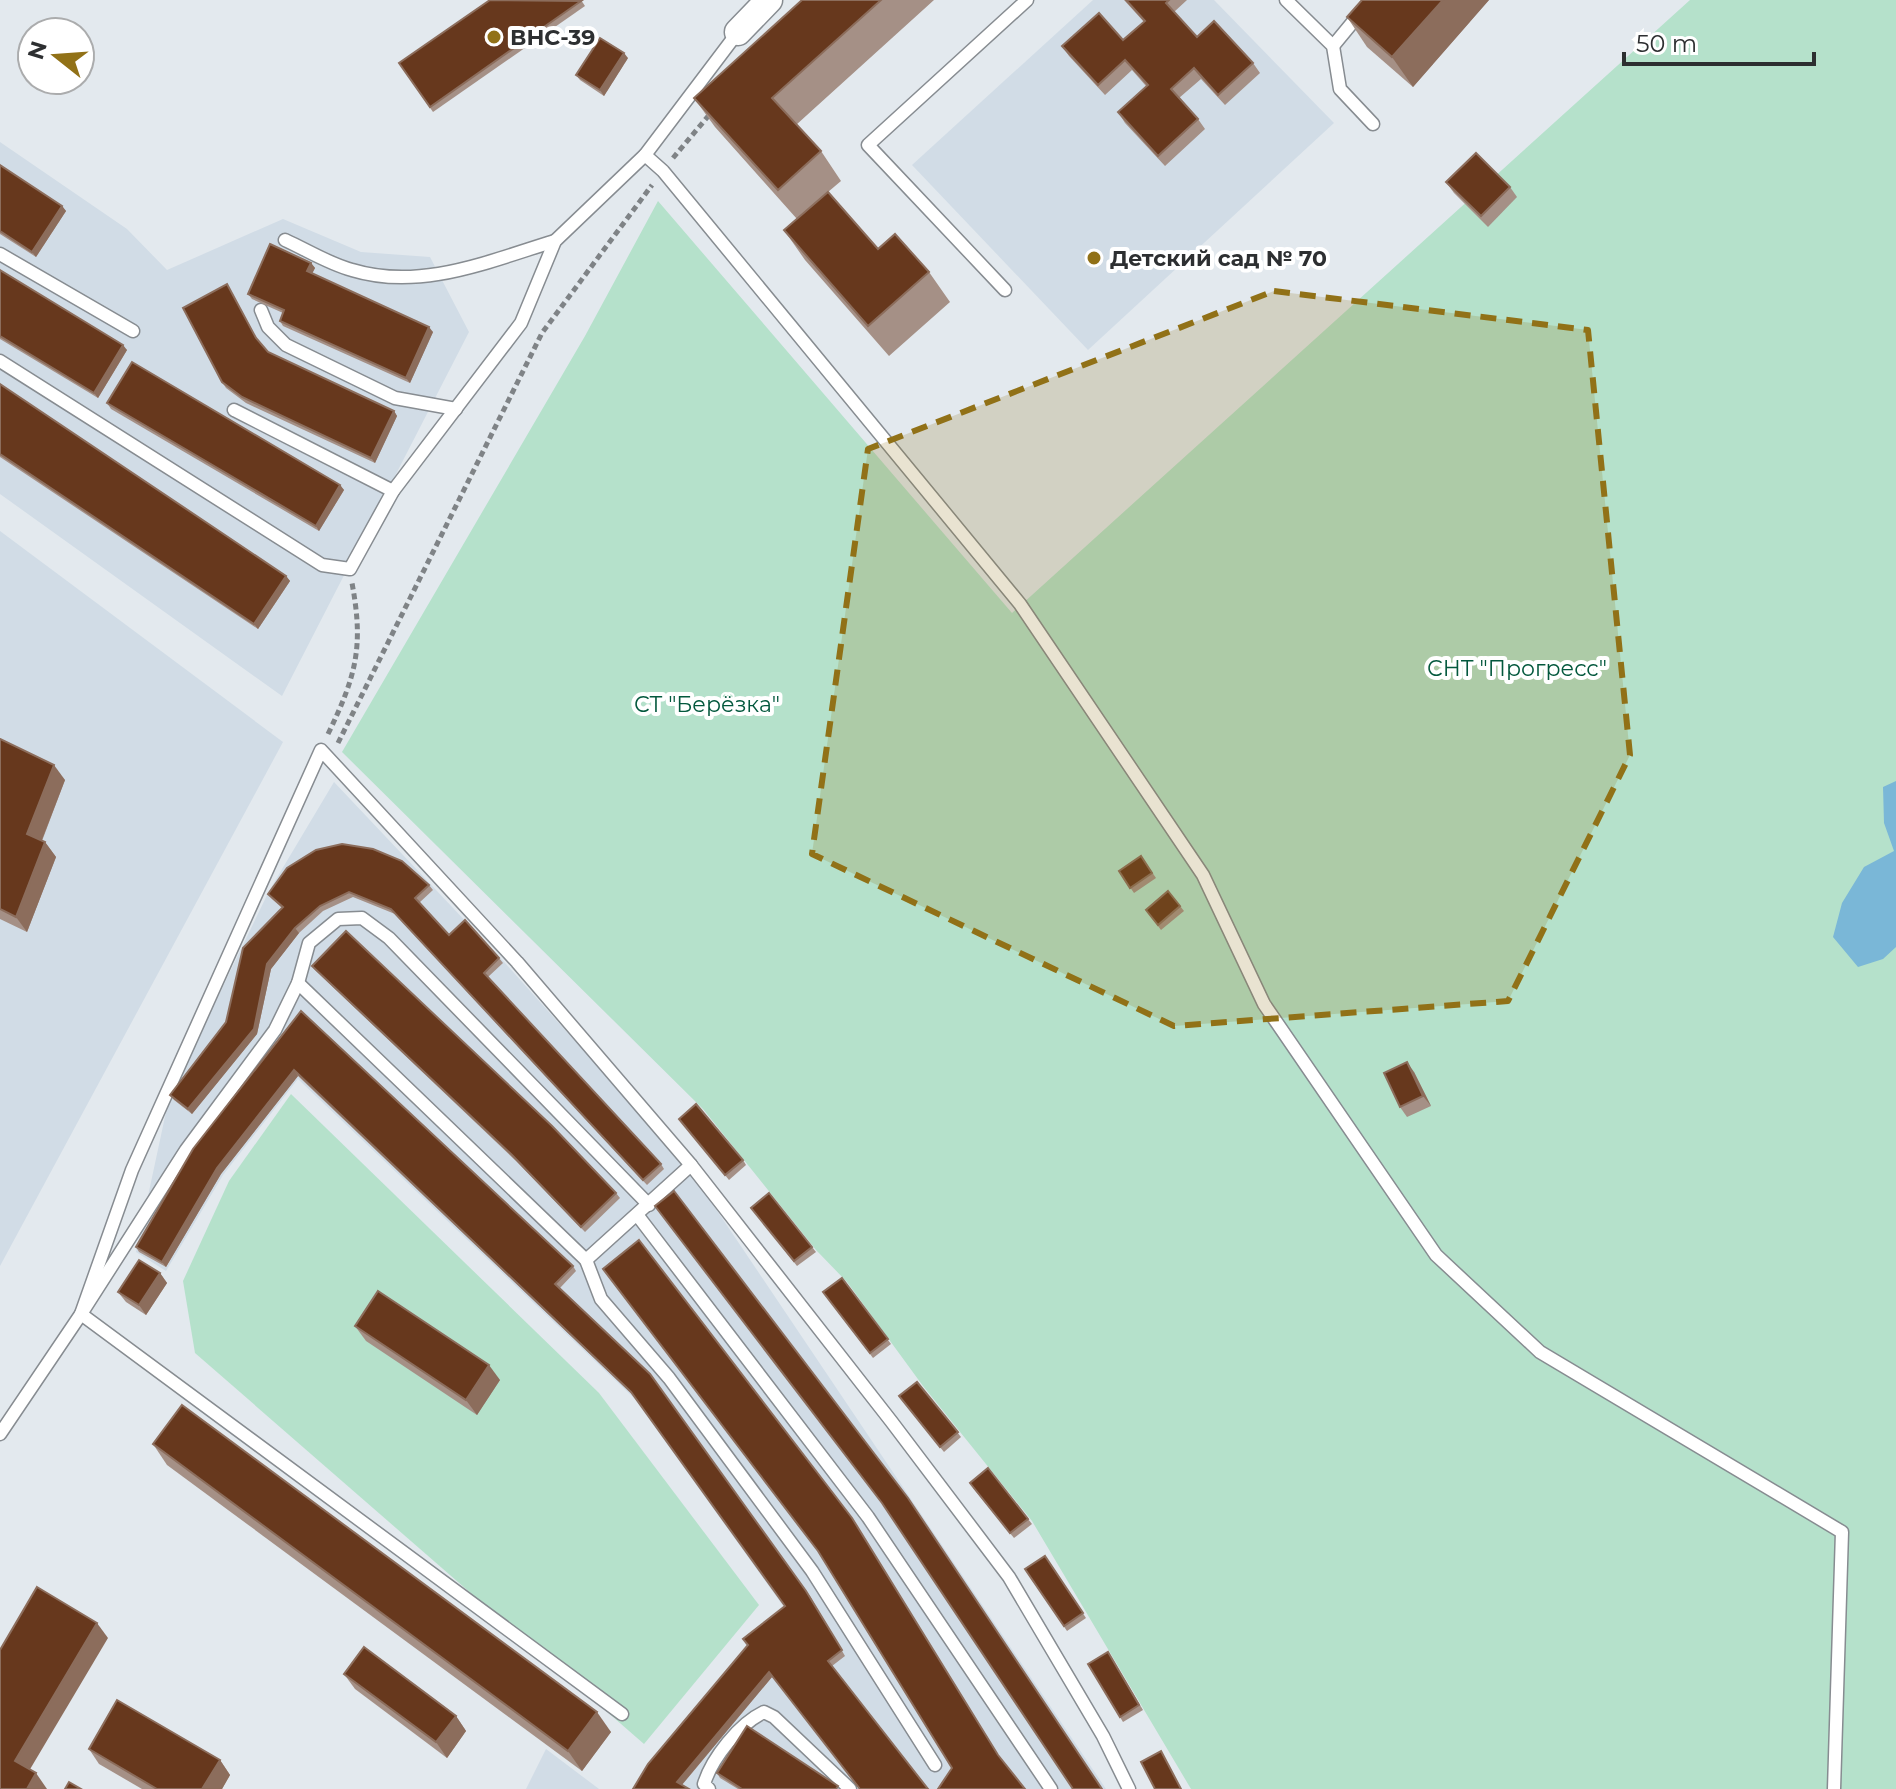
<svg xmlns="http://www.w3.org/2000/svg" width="1896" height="1789" viewBox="0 0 1896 1789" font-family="Montserrat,sans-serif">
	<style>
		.built { fill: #d1dce6 }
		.green { fill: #b5e1cb }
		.water { fill: #7ab7d7 }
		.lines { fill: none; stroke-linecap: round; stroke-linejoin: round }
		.lane-casing { stroke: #878c91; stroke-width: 15 }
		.street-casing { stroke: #878c91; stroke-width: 29 }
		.path { stroke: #7f8386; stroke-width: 5; stroke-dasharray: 6 4; stroke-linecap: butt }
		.lane { stroke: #fff; stroke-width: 12 }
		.street { stroke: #fff; stroke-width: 26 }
		.wall { fill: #a59086 }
		.shaded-wall { fill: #8c6d5c }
		.building { fill: #67381d; stroke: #8c6d5c; stroke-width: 2 }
		.marked { fill: #917117; fill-opacity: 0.2; stroke: #917117; stroke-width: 6; stroke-dasharray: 16 10; stroke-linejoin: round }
		.poi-dot { fill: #917117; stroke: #fff; stroke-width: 3 }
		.labels { text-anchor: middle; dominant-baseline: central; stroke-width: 8; stroke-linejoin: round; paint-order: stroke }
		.poi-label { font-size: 22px; font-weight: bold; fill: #2d2f31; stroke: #fff; text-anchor: start }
		.park-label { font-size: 22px; fill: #03583d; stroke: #fff }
	</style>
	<rect width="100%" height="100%" fill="#e3e9ee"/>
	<g class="built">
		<path d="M 1093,0 L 1214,0 L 1334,123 L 1088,350 L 912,165 Z"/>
		<path d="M 0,142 L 127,229 L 167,270 L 283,219 L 361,252 L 430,257 L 469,332 L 282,696 L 0,494 Z"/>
		<path d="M 0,531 L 283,742 L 0,1266 Z"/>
		<path d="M 334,782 L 505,963 L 687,1166 L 1106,1789 L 637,1789 L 750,1650 L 745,1644 L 786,1610 L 635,1399 L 298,1079 L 223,1175 L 166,1271 L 136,1252 L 169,1098 L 269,891 Z"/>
		<path d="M 546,1749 L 599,1789 L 526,1789 Z"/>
	</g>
	<g class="green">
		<path d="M 1690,0 L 1896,0 L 1896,1789 L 1191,1789 L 1032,1521 L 923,1386 L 847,1282 L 816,1250 L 703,1109 L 342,752 L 585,336 L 658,201 L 1012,613 Z"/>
		<path d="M 291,1094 L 599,1393 L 759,1605 L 644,1744 L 195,1353 L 183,1281 L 229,1181 Z"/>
	</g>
	<path class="water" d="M 1896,781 L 1896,947 L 1883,959 L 1858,967 L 1833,937 L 1842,903 L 1864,867 L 1894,851 L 1884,823 L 1883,787 Z"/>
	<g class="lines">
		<g class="lane-casing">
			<g id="lane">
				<path d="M 1286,0 L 1333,46 L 1340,89 L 1373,124"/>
				<path d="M 1333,46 L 1371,0"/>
				<path d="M 645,155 L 663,171 L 1020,604 L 1203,875 L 1264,1004 L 1436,1255 L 1540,1352 L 1842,1532 L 1834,1789"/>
				<path d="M 285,240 C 307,250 329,264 352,270 C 421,291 489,261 555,241"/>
				<path d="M 0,254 L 133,331"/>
				<path d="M 1005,290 L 868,145 L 1027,0"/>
				<path d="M 261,310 L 268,327 L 286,345 L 395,398 L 456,409"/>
				<path d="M 0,361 L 322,565 L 350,569 L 393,491 L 521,323 L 555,241 L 645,155 L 738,32"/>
				<path d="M 234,410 L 393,491"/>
				<path d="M 298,983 L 586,1260"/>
				<path d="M 691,1165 L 586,1260 L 601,1299 L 669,1378 L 812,1571 L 935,1765"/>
				<path d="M 638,1216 L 868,1517 L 1051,1789"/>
				<path d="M 0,1434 L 81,1314 L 132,1170 L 321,750 L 517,962 L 691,1165 L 891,1421 L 1009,1577 L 1103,1736 L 1129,1789"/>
				<path d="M 622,1714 L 81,1314 L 186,1150 L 275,1030 L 298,983 L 309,943 L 338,919 L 362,918 L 389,938 L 649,1205"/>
				<path d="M 709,1789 L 704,1784 C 712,1758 739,1724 764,1712 L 774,1717 L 850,1789"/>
			</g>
		</g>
		<g class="street-casing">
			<path id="street" d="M 738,32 L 769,0"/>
		</g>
		<g class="path">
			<path d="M 673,158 L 710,114"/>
			<path d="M 328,734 C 356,676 364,647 352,583"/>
			<path d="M 338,743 L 542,333 L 652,185"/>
		</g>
		<use href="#lane" class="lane"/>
		<use href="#street" class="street"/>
	</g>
	<g class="wall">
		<path d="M 581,0 L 585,6 L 433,112 L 399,63 Z"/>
		<path d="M 802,0 L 934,0 L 796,125 L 821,151 L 841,181 L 828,192 L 878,249 L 929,272 L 950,302 L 889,356 L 805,260 L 784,230 L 797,219 L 715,127 L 694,98 Z"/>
		<path d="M 1124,0 L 1187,0 L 1174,12 L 1197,37 L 1253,63 L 1260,73 L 1225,105 L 1201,79 L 1179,98 L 1198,119 L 1205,129 L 1165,166 L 1125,123 L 1118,112 L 1146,86 L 1132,70 L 1105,95 L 1069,56 L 1062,46 L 1123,40 L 1144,22 Z"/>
		<path d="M 1362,0 L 1489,0 L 1413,87 L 1367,47 L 1347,17 Z"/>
		<path d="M 628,58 L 604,96 L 580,80 L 576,75 Z"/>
		<path d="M 0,165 L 62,206 L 66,211 L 36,257 L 0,234 Z"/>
		<path d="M 1446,182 L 1510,187 L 1517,197 L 1488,227 L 1454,193 Z"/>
		<path d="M 311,263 L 315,268 L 312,273 L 433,332 L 410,383 L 283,326 L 280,321 L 283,313 L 252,299 L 248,294 Z"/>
		<path d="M 0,270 L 127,350 L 98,398 L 0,339 Z"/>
		<path d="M 227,284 L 258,341 L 268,352 L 394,411 L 397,416 L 375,463 L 246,403 L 226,388 L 222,382 Z"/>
		<path d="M 0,384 L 286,576 L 290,581 L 258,629 L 0,457 Z"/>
		<path d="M 107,403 L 340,485 L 344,490 L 319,531 L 111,409 Z"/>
		<path d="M 0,739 L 65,780 L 42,841 L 45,842 L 56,857 L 27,932 L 0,919 Z"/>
		<path d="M 1141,856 L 1156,878 L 1134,893 L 1119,871 Z"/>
		<path d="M 429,885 L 433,890 L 419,903 L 449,935 L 499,958 L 503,963 L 488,977 L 661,1164 L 664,1169 L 647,1185 L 395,914 L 353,897 L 323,911 L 299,933 L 271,969 L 257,1034 L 192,1114 L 174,1100 L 170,1095 L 226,1022 L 282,908 L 272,899 L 268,894 Z"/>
		<path d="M 1180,906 L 1184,911 L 1161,930 L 1146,910 Z"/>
		<path d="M 312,966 L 616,1193 L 620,1198 L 585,1232 L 516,1161 L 316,971 Z"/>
		<path d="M 301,1011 L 573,1266 L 576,1271 L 560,1288 L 810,1596 L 845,1656 L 832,1666 L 772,1677 L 682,1785 L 633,1789 L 785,1606 L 635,1397 L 298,1076 L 221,1174 L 166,1267 L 139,1252 L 136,1247 Z"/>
		<path d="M 1414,1072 L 1431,1106 L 1407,1117 L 1400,1107 Z"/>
		<path d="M 683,1124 L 743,1160 L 746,1165 L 729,1180 Z"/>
		<path d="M 769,1193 L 816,1252 L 797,1266 L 751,1208 Z"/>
		<path d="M 160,1273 L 167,1283 L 146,1315 L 126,1302 L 118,1292 Z"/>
		<path d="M 842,1278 L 891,1344 L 873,1358 L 823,1292 Z"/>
		<path d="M 355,1326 L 500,1380 L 477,1415 L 366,1341 Z"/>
		<path d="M 917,1382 L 961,1437 L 944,1452 L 899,1396 Z"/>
		<path d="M 153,1444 L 611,1732 L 582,1771 L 167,1465 Z"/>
		<path d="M 988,1468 L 1032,1524 L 1014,1538 L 973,1488 Z"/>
		<path d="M 1045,1556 L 1086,1618 L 1067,1631 L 1025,1569 Z"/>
		<path d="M 1108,1652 L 1143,1710 L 1123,1722 L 1088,1664 Z"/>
		<path d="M 344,1674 L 456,1716 L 466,1731 L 447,1758 L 355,1689 Z"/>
		<path d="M 89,1749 L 220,1760 L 230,1775 L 222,1789 L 142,1789 L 99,1764 Z"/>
		<path d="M 717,1773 L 840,1789 L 738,1789 L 720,1778 Z"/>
	</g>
	<g class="shaded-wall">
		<path d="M 1443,0 L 1489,0 L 1413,87 L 1392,57 Z"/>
		<path d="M 624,53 L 628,58 L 604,96 L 600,90 Z"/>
		<path d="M 62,206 L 66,211 L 36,257 L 32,252 Z"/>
		<path d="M 311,263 L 315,268 L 311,276 L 307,271 Z"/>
		<path d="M 429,327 L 433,332 L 410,383 L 406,378 Z"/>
		<path d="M 123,345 L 127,350 L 98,398 L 94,393 Z"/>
		<path d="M 394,411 L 397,416 L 375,463 L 371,458 Z"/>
		<path d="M 340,485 L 344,490 L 319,531 L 316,526 Z"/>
		<path d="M 286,576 L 290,581 L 258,629 L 254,624 Z"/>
		<path d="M 54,765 L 65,780 L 38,850 L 27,834 Z"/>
		<path d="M 45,842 L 56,857 L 27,932 L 16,917 Z"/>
		<path d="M 295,928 L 299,933 L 271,969 L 257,1034 L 192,1114 L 188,1109 L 267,964 Z"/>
		<path d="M 1407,1062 L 1414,1072 L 1431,1106 L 1423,1096 Z"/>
		<path d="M 294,1070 L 298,1076 L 221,1174 L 166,1267 L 162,1262 L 217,1168 Z"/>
		<path d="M 160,1273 L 167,1283 L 146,1315 L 139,1305 Z"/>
		<path d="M 489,1365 L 500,1380 L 477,1415 L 466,1400 Z"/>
		<path d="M 97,1623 L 108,1638 L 26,1776 L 15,1761 Z"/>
		<path d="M 769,1672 L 772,1677 L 680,1787 L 677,1782 Z"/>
		<path d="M 597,1712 L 611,1732 L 582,1771 L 568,1751 Z"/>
		<path d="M 456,1716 L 466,1731 L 447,1758 L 436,1742 Z"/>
		<path d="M 220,1760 L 230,1775 L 222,1789 L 202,1789 Z"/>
		<path d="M 36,1773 L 47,1789 L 27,1789 Z"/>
	</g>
	<g class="building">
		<path d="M 490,0 L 581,1 L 430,107 L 399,63 Z"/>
		<path d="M 802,0 L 881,0 L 772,98 L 821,151 L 778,190 L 694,98 Z"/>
		<path d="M 1126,0 L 1169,0 L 1166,3 L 1197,37 L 1214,21 L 1253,63 L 1218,95 L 1194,68 L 1171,89 L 1198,119 L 1158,156 L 1118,112 L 1148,85 L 1125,60 L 1098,85 L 1062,46 L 1099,13 L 1123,40 L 1145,21 Z"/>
		<path d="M 1362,0 L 1443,0 L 1392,57 L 1347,17 Z"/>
		<path d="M 600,38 L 624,53 L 600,90 L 576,75 Z"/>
		<path d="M 1476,153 L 1510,187 L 1481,216 L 1446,182 Z"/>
		<path d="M 0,165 L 62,206 L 32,252 L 0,231 Z"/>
		<path d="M 828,192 L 878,249 L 895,234 L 929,272 L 868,326 L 784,230 Z"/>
		<path d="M 270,244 L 311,263 L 307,271 L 429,327 L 406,378 L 280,321 L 284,310 L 248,294 Z"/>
		<path d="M 0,270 L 123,345 L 94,393 L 0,336 Z"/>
		<path d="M 227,284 L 256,338 L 268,352 L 394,411 L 371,458 L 242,397 L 222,382 L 183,308 Z"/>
		<path d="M 132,362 L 340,485 L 316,526 L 107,403 Z"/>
		<path d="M 0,384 L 286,576 L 254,624 L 0,454 Z"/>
		<path d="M 0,739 L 54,765 L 27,834 L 45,842 L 16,917 L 0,909 Z"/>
		<path d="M 342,844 L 373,849 L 402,861 L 429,885 L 415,898 L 449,935 L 465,920 L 499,958 L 484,973 L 661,1164 L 643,1180 L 391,909 L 349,892 L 320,906 L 295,928 L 267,964 L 254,1029 L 188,1109 L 170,1095 L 226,1022 L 243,948 L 283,907 L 268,894 L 287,868 L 316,850 Z"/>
		<path d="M 1141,856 L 1152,873 L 1130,888 L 1119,871 Z"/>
		<path d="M 1168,891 L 1180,906 L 1158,925 L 1146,910 Z"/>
		<path d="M 346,931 L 552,1126 L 616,1193 L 581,1227 L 512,1155 L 312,966 Z"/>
		<path d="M 301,1011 L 573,1266 L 555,1284 L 650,1374 L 806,1591 L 842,1650 L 828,1661 L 928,1789 L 860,1789 L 769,1672 L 677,1782 L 689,1789 L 633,1789 L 648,1764 L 748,1645 L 743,1639 L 785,1606 L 631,1392 L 294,1070 L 217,1168 L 162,1262 L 136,1247 L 193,1149 Z"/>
		<path d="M 1407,1062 L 1423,1096 L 1400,1107 L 1384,1073 Z"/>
		<path d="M 696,1104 L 743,1160 L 725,1175 L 679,1119 Z"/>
		<path d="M 674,1191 L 908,1498 L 1102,1789 L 1073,1789 L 882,1503 L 655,1206 Z"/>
		<path d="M 769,1193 L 812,1247 L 794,1261 L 751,1208 Z"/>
		<path d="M 639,1240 L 852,1518 L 998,1755 L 1025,1789 L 938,1789 L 952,1768 L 818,1551 L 603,1269 Z"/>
		<path d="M 139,1260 L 160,1273 L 139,1305 L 118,1292 Z"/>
		<path d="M 842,1278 L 888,1339 L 870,1353 L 823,1292 Z"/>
		<path d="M 378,1291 L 489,1365 L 466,1400 L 355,1326 Z"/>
		<path d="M 917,1382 L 958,1432 L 940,1447 L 899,1396 Z"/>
		<path d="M 182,1405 L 597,1712 L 568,1751 L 153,1444 Z"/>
		<path d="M 988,1468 L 1028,1519 L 1010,1533 L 970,1483 Z"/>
		<path d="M 1045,1556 L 1083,1613 L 1064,1626 L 1025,1569 Z"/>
		<path d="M 37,1587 L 97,1623 L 15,1761 L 36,1773 L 27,1789 L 0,1789 L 0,1650 Z"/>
		<path d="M 364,1647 L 456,1716 L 436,1742 L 344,1674 Z"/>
		<path d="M 1108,1652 L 1139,1705 L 1120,1717 L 1088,1664 Z"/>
		<path d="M 117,1700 L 220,1760 L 202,1789 L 157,1789 L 89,1749 Z"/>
		<path d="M 747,1726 L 838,1786 L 836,1789 L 742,1789 L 717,1773 Z"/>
		<path d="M 1161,1751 L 1181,1789 L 1155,1789 L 1141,1762 Z"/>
		<path d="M 69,1782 L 81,1789 L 65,1789 Z"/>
	</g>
	<path class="marked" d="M 1274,291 L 1588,330 L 1630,755 L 1508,1001 L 1174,1026 L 812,854 L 868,449 Z"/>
	<g class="poi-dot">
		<circle cx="494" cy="37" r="8"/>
		<circle cx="1094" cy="258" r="8"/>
	</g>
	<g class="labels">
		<g class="poi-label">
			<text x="510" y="37">ВНС-39</text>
			<text x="1110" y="258">Детский сад № 70</text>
		</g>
		<g class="park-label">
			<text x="1517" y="668">СНТ "Прогресс"</text>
			<text x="707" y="704">СТ "Берёзка"</text>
		</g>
	</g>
	<g transform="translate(56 56) rotate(287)"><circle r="38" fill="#ffffff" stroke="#abacad" stroke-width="2"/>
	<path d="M0-6L14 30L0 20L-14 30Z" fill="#917117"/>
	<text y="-12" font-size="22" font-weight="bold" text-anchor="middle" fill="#2d2f31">N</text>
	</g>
	<path d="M1624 52v12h190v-12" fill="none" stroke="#2d2f31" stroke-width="4"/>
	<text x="1636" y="52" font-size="24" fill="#2d2f31" stroke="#ffffff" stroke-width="6" paint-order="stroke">50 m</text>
</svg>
